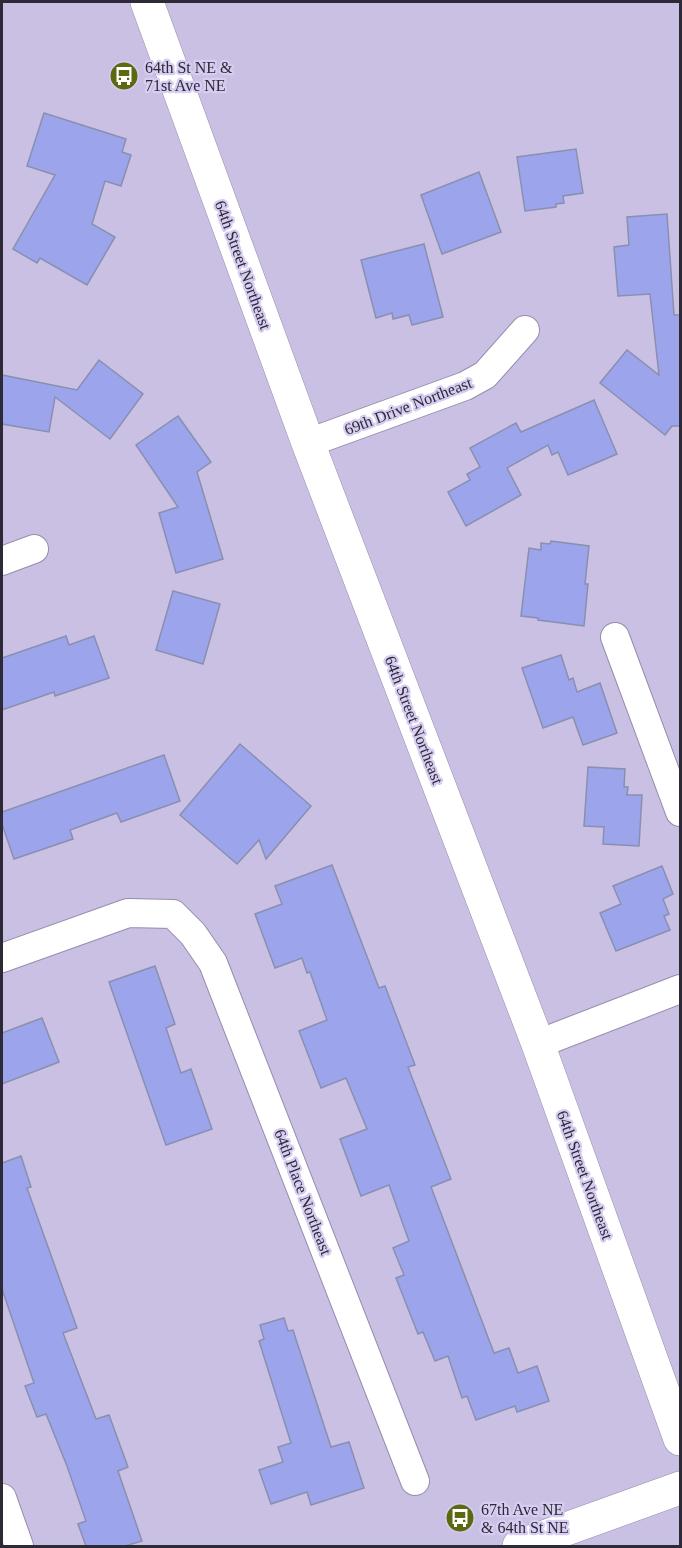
<svg xmlns="http://www.w3.org/2000/svg" width="682" height="1548" viewBox="0 0 682 1548" font-family="Georgia,serif">
	<style>
		.building { fill: #9ca5eb; stroke: #898fb0; stroke-width: 1.5 }
		.lines { fill: none; stroke-linecap: round; stroke-linejoin: round }
		.minor-casing { stroke: #958cad; stroke-width: 30 }
		.major-casing { stroke: #958cad; stroke-width: 34 }
		.minor { stroke: #fff; stroke-width: 28 }
		.major { stroke: #fff; stroke-width: 33 }
		.labels { text-anchor: middle; dominant-baseline: central; stroke-width: 4.5; stroke-linejoin: round; paint-order: stroke }
		.poi-label { font-size: 16px; fill: #2d2937; stroke: #d7cdf1; text-anchor: start }
		.street-label { font-size: 16px; fill: #2d2937; stroke: #d7cdf1 }
	</style>
	<rect width="100%" height="100%" fill="#cac0e4"/>
	<g class="building">
		<path d="M 44,113 L 126,139 L 122,152 L 131,155 L 121,186 L 105,181 L 92,224 L 115,237 L 87,285 L 40,258 L 37,263 L 13,249 L 55,175 L 27,166 Z"/>
		<path d="M 576,149 L 583,193 L 563,196 L 564,203 L 556,204 L 556,207 L 525,211 L 517,157 Z"/>
		<path d="M 479,172 L 501,232 L 442,254 L 421,195 Z"/>
		<path d="M 667,214 L 674,315 L 681,315 L 681,426 L 672,426 L 665,435 L 600,383 L 627,350 L 659,375 L 650,294 L 618,296 L 614,247 L 629,245 L 627,217 Z"/>
		<path d="M 424,244 L 443,317 L 412,325 L 409,315 L 393,319 L 392,313 L 376,318 L 361,260 Z"/>
		<path d="M 99,360 L 143,394 L 110,439 L 55,397 L 49,432 L 2,424 L 2,375 L 77,390 Z"/>
		<path d="M 594,400 L 617,454 L 568,475 L 558,452 L 552,455 L 548,445 L 507,468 L 521,495 L 466,526 L 448,492 L 470,480 L 467,474 L 480,467 L 470,448 L 516,423 L 521,432 Z"/>
		<path d="M 178,416 L 211,462 L 197,472 L 223,559 L 176,573 L 159,513 L 178,507 L 136,445 Z"/>
		<path d="M 551,541 L 589,546 L 585,584 L 588,584 L 584,626 L 538,620 L 538,618 L 521,616 L 529,548 L 541,550 L 541,543 L 550,544 Z"/>
		<path d="M 173,591 L 220,604 L 203,664 L 156,650 Z"/>
		<path d="M 66,636 L 69,645 L 94,636 L 109,678 L 55,696 L 54,692 L 2,710 L 2,658 Z"/>
		<path d="M 561,655 L 569,680 L 573,678 L 577,692 L 600,683 L 617,733 L 583,745 L 573,717 L 543,728 L 522,668 Z"/>
		<path d="M 240,744 L 311,806 L 266,859 L 259,840 L 237,864 L 180,815 Z"/>
		<path d="M 164,755 L 180,801 L 121,822 L 117,813 L 70,830 L 73,839 L 14,859 L 2,824 L 2,812 Z"/>
		<path d="M 588,767 L 625,769 L 624,787 L 628,787 L 627,795 L 642,795 L 639,846 L 603,844 L 604,827 L 584,826 Z"/>
		<path d="M 332,865 L 379,988 L 385,986 L 415,1065 L 408,1067 L 451,1179 L 431,1187 L 494,1353 L 509,1348 L 518,1373 L 537,1366 L 549,1401 L 517,1412 L 515,1406 L 476,1420 L 467,1396 L 462,1398 L 448,1356 L 435,1361 L 423,1332 L 418,1334 L 396,1278 L 404,1275 L 393,1248 L 409,1241 L 389,1185 L 361,1196 L 340,1139 L 367,1129 L 346,1078 L 321,1088 L 299,1031 L 327,1020 L 310,972 L 307,973 L 302,958 L 275,968 L 255,914 L 282,904 L 275,886 Z"/>
		<path d="M 662,866 L 673,894 L 663,899 L 669,914 L 664,916 L 670,930 L 616,951 L 600,913 L 621,904 L 613,886 Z"/>
		<path d="M 155,966 L 175,1024 L 166,1028 L 181,1073 L 191,1069 L 212,1129 L 166,1145 L 109,982 Z"/>
		<path d="M 42,1018 L 59,1062 L 2,1084 L 2,1033 Z"/>
		<path d="M 21,1156 L 31,1187 L 27,1188 L 77,1328 L 63,1333 L 96,1419 L 109,1415 L 128,1467 L 118,1471 L 142,1541 L 125,1546 L 86,1546 L 78,1524 L 86,1521 L 67,1466 L 46,1414 L 37,1417 L 25,1386 L 34,1383 L 2,1289 L 2,1163 Z"/>
		<path d="M 284,1318 L 288,1331 L 293,1330 L 331,1447 L 349,1442 L 364,1488 L 311,1505 L 307,1492 L 271,1504 L 259,1470 L 283,1462 L 278,1447 L 291,1443 L 259,1341 L 264,1339 L 260,1325 Z"/>
	</g>
	<g class="lines">
		<g class="minor-casing">
			<g id="minor">
				<path d="M 308,443 L 465,386 L 485,375 L 525,330"/>
				<path d="M 2,561 L 34,549"/>
				<path d="M 615,637 L 680,812"/>
				<path d="M 2,958 L 128,913 L 173,914 L 193,934 L 213,963 L 415,1481"/>
				<path d="M 538,1044 L 680,989"/>
				<path d="M 2,1498 L 19,1546"/>
			</g>
		</g>
		<g class="major-casing">
			<g id="major">
				<path d="M 147,2 L 308,443 L 538,1044 L 680,1439"/>
				<path d="M 519,1546 L 680,1488"/>
			</g>
		</g>
		<use href="#minor" class="minor"/>
		<use href="#major" class="major"/>
	</g>
	<defs>
		<g id="bus-disc" transform="scale(1.5)"><circle r="9.5" fill="#5c6910" stroke="#d7cdf1"/><path d="M-5-6H5V4H4V6H2V4H-2V6H-4V4H-5ZM-3.5-4V0h7V-4ZM-3.5 1.2v1.5H-2V1.2ZM2 1.2v1.5H3.5V1.2Z" fill="#fff"/></g>
	</defs>
	<g fill-rule="evenodd">
		<use href="#bus-disc" x="124" y="76"/>
		<use href="#bus-disc" x="460" y="1518"/>
	</g>
	<g class="labels">
		<g class="poi-label">
			<text x="145" y="67">64th St NE &amp;<tspan x="145" dy="18">71st Ave NE</tspan></text>
			<text x="481" y="1509">67th Ave NE<tspan x="481" dy="18">&amp; 64th St NE</tspan></text>
		</g>
		<g class="street-label">
			<text transform="translate(243 265) rotate(70)">64th Street Northeast</text>
			<text transform="translate(408 406) rotate(-21)">69th Drive Northeast</text>
			<text transform="translate(414 720) rotate(69)">64th Street Northeast</text>
			<text transform="translate(585 1175) rotate(70)">64th Street Northeast</text>
			<text transform="translate(303 1192) rotate(69)">64th Place Northeast</text>
		</g>
	</g>
	<rect width="682" height="1548" fill="none" stroke="#2d2937" stroke-width="6"/>
</svg>
